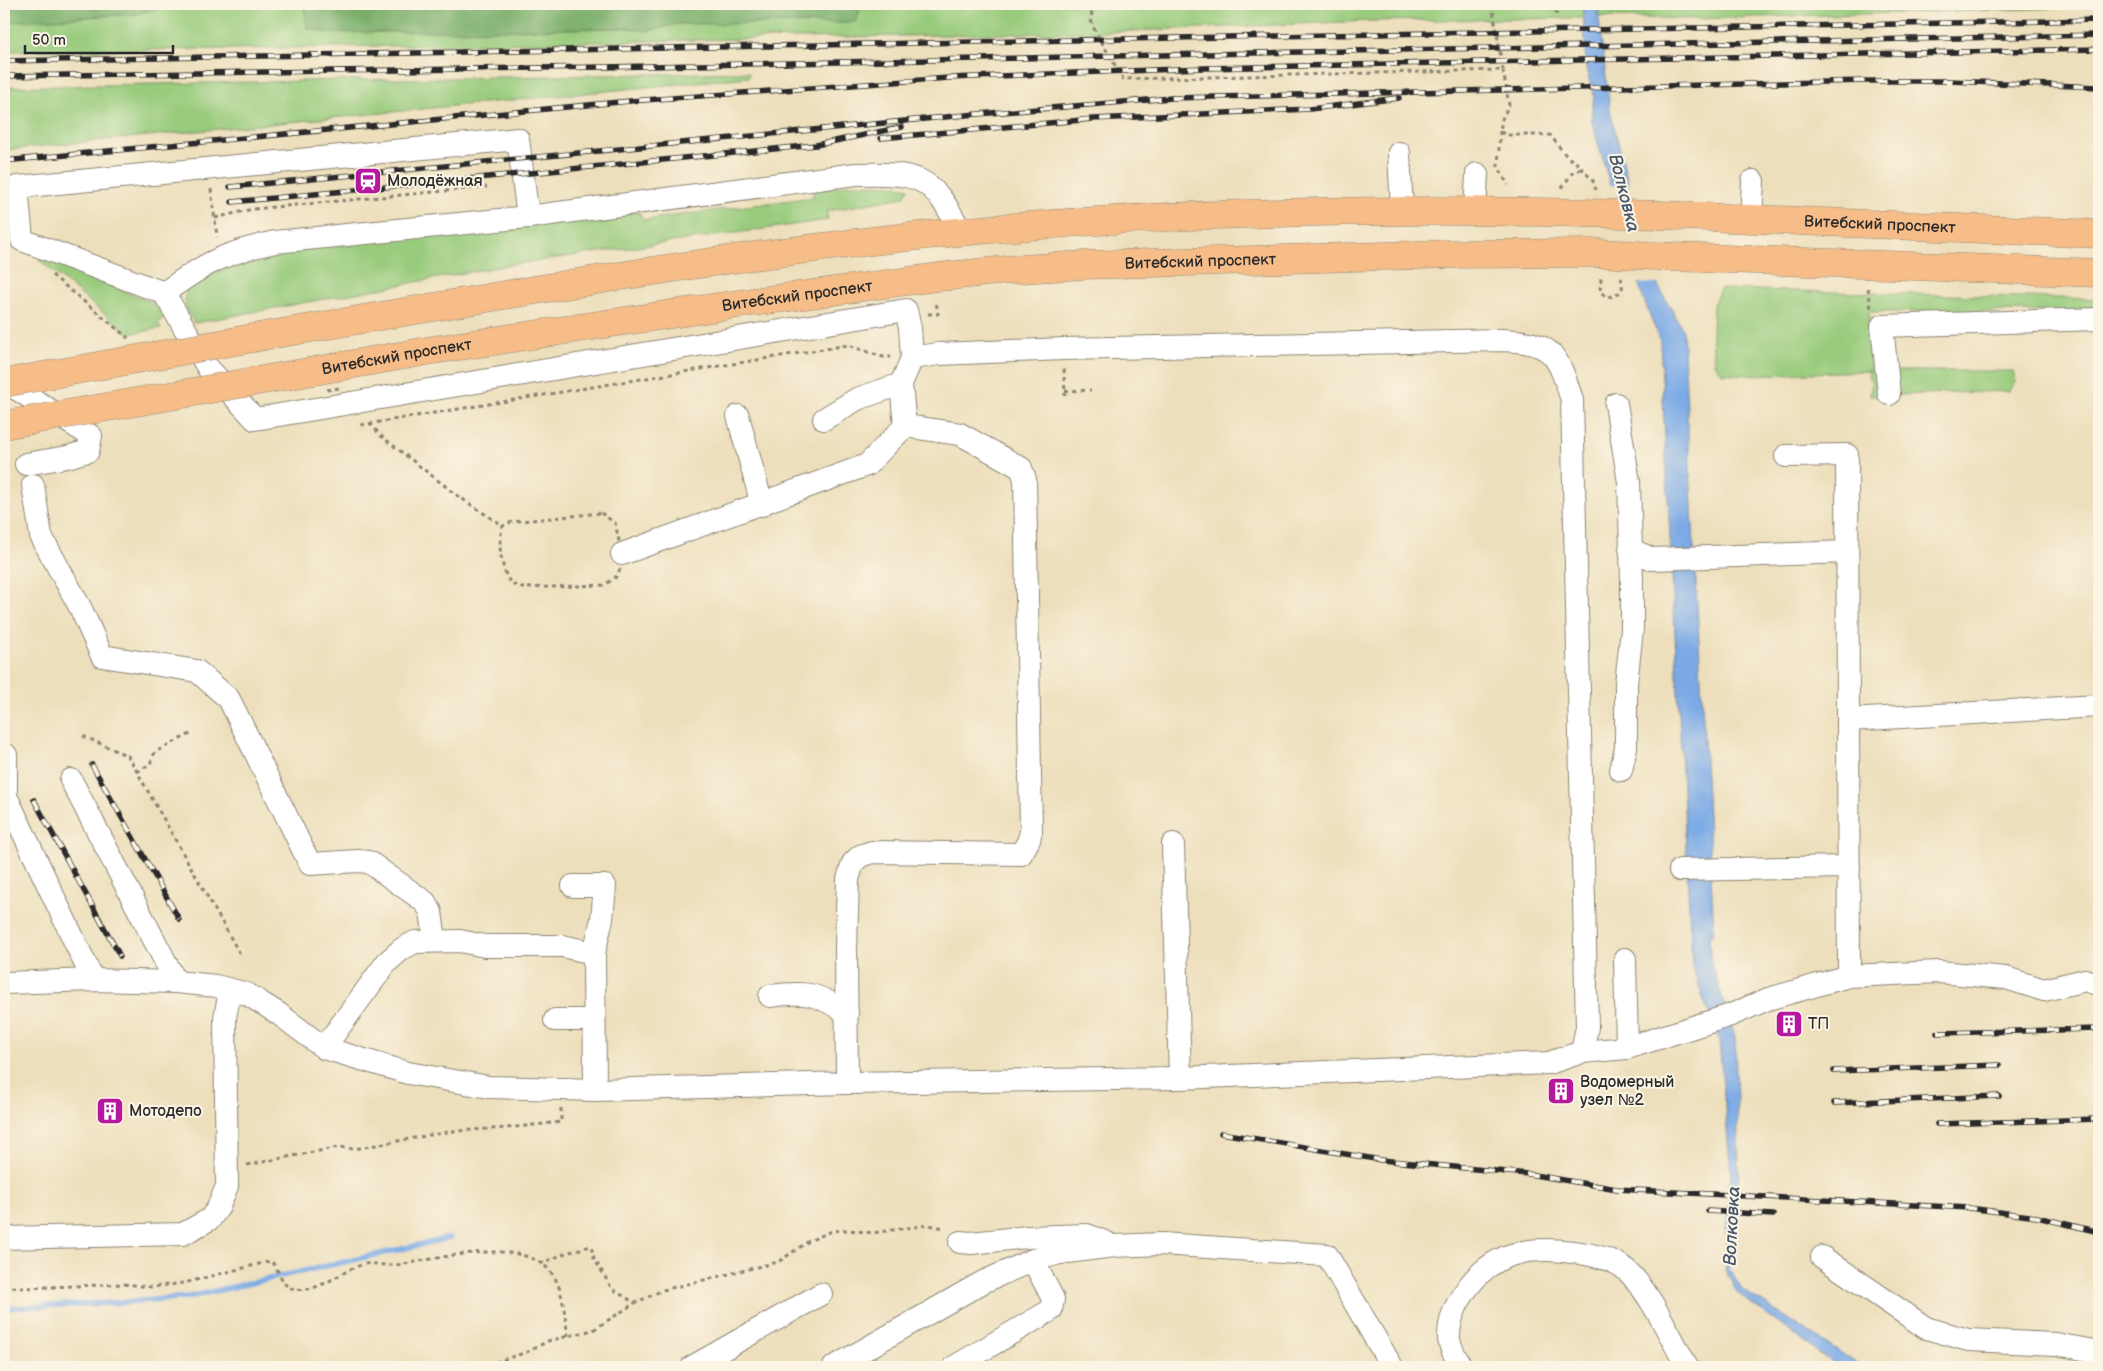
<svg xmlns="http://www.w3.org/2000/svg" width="2103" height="1371" viewBox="0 0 2103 1371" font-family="'Balsamiq Sans',sans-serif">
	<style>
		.green { fill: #98cb7b; stroke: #627b53 }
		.forest { fill: #7aaf6b; stroke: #526d4b }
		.water { fill: #7caae6; stroke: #546a88 }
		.pier { fill: #eddfbc }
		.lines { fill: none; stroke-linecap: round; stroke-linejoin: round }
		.stream { stroke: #7caae6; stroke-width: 5.5 }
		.minor-casing { stroke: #8c8574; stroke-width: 24 }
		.major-casing { stroke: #8c8574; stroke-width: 29 }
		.path { stroke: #8c8574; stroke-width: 3; stroke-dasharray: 4 4; stroke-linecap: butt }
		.minor { stroke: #fff; stroke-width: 22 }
		.major { stroke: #f7bd88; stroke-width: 28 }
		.rail-casing { stroke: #2b2b2b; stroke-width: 5.5 }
		.rail { stroke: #fcf5e5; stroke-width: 4; stroke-dasharray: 11; stroke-linecap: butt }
		.major-bridge-casing { stroke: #8c8574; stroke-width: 29; stroke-linecap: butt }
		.path-bridge { stroke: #8c8574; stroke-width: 3; stroke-dasharray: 4 4; stroke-linecap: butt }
		.major-bridge { stroke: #f7bd88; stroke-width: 28 }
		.labels { text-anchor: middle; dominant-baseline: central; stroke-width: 4; stroke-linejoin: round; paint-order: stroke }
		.poi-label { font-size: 16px; fill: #2b2b2b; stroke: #fcf5e5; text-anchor: start }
		.street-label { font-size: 16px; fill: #2b2b2b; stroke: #fcf5e5 }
		.water-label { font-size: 18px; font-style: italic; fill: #47576c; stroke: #fcf5e5 }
	</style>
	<rect width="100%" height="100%" fill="#fcf5e5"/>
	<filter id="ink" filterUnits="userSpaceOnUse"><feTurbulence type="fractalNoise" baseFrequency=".02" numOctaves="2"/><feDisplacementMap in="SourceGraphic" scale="10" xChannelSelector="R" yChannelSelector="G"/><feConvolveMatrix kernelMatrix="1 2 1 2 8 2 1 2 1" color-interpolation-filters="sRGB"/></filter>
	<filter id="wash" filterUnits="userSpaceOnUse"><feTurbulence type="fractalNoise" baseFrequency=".0096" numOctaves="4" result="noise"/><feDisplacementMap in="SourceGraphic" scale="20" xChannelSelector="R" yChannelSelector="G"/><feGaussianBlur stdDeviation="1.12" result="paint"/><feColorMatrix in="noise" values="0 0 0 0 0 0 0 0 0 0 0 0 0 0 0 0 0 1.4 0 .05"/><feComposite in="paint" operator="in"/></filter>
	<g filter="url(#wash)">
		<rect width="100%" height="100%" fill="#eddfbc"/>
		<g class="green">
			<path d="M 4,4 L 1583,4 L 1583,18 L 1371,21 L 1106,32 L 233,49 L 4,51 Z"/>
			<path d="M 1597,4 L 2099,4 L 2099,7 L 1695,19 L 1599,17 Z"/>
			<path d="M 749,72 L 749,77 L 4,150 L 4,87 Z"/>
			<path d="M 852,184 L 889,185 L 909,188 L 904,197 L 827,211 L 828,220 L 508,265 L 194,323 C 185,308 179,293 195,281 L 256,254 L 639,212 L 644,220 L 813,197 L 813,190 Z"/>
			<path d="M 43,258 L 153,303 L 166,315 L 158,323 L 161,328 L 129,334 L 39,260 Z"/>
			<path d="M 1720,289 L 2099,299 L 2099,311 L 1869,312 L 1870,371 L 2013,371 L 2016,381 L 2008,391 L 1870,396 L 1872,382 L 1868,377 L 1869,371 L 1748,375 L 1722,373 L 1714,363 L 1712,335 L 1713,305 Z"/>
		</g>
		<g class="forest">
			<path d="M 4,4 L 252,4 L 251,6 L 170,5 L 137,14 L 4,22 Z"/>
			<path d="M 304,4 L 861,4 L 857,21 L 849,23 L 677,24 L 648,31 L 626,28 L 328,33 L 307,28 Z"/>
		</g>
		<path class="water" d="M 1583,4 L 1597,4 L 1610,110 L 1649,265 C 1657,288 1672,308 1683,331 L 1714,933 L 1709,937 L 1711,963 L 1735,1037 L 1739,1174 L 1729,1268 L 1742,1290 L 1833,1347 L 1861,1367 L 1838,1367 L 1737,1293 L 1725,1269 L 1726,1231 L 1731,1175 L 1719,1041 L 1692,967 L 1660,341 L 1642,295 L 1591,119 L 1594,96 L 1586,68 Z"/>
		<path class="pier" d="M 1608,185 L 1631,186 L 1651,264 L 1658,284 L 1636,283 Z"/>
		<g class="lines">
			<path class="stream" d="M 4,1308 L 114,1303 L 189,1297 L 450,1238"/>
		</g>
	</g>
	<g filter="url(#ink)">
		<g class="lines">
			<g class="minor-casing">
				<g id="minor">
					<path d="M 1399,153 L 1402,210"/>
					<path d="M 1475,210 L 1477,174"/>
					<path d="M 1751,218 L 1753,181"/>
					<path d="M 164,293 L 22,240 L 17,187 L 518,139 L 528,217"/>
					<path d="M 912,358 L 910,328 L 906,310 L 255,419 L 208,368 L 164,293 C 205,263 224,253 275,242 L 528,217 L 856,174 C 919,173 931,174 961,232"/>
					<path d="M 4,381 L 91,436 L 88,451 L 67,457 L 26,464"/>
					<path d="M 1889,394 L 1882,326 L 2099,319"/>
					<path d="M 1616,404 L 1629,482 L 1632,582 L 1632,629 L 1626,684 L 1626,748 L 1621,770"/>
					<path d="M 738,416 L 762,505"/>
					<path d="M 824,419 L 857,399 L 901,384"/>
					<path d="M 1786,456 L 1847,455 L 1849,976"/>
					<path d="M 33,485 L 41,536 L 81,609 L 102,656 L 197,671 L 229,699 L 310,864 L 358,861 L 369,862 L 425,902 L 431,912 L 435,940"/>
					<path d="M 1630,549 L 1652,559 L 1846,552"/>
					<path d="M 622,554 L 867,465 L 905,426"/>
					<path d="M 1848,720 L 2099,706"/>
					<path d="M 4,755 L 6,755 L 6,796 L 93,980"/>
					<path d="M 71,780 L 176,982"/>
					<path d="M 1173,844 L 1180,1078"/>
					<path d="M 1680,870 L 1849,867"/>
					<path d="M 573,886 L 605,886 L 602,919 L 594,953"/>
					<path d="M 1625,959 L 1627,1048"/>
					<path d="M 4,983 L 93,980 L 176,982 L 216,986 L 247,994 L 279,1014 L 324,1048 L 408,1073 L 489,1087 L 595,1090 L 847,1083 L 1180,1078 L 1549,1063 L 1582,1052 L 1587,1027 L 1572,400 C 1557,353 1553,342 1501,340 L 1064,349 L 939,354 L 912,358 L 901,384 L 905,426 L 960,434 L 1021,468 L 1025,479 L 1031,831 L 1029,840 L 1021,854 L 872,852 L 860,856 L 853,863 L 848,879 L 846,946 L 847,1083"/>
					<path d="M 770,996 C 806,991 817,993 847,1013"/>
					<path d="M 555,1020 L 594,1020"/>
					<path d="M 324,1048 L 387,962 L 402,949 L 415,942 L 460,941 L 485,946 L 562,946 L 594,953 L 595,1090"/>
					<path d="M 1582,1052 L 1627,1048 L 1731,1015 L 1768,999 L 1849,976 L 1939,972 L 2006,978 L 2044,990 L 2085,980 L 2099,985"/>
					<path d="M 4,1238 L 183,1234 L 210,1219 L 218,1208 L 227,1186 L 225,1018 L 230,990"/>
					<path d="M 960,1242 L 971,1243 L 1028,1237 L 1087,1235 L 1107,1243"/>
					<path d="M 1822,1257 L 1926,1328 L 1968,1340 L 2056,1344 L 2099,1352"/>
					<path d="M 692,1367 L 821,1294"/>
					<path d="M 834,1367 L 983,1282 L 1033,1260 L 1060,1253 L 1114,1246 L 1161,1244 L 1327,1255 L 1392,1367"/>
					<path d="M 954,1367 L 1051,1310 L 1053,1299 L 1033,1260"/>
					<path d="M 1461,1367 C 1457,1359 1448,1345 1449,1336 C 1449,1320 1455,1306 1464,1293 C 1491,1252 1527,1246 1573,1252 C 1589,1254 1607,1257 1621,1266 C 1646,1283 1672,1340 1687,1367"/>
				</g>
			</g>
			<g class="major-casing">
				<g id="major">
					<path id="s1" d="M 1660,215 L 2099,234"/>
					<path d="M 1673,257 L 2099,273"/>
					<path d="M 264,336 C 495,297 725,254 958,232 C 1166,212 1376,208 1585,213"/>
					<path id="s2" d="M 314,371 L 433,350 L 738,304 L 938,277 L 1007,270 L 1084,265 L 1452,254 L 1598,253"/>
				</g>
			</g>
			<g class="path">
				<path d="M 1093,4 L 1091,19 L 1093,27 L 1123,79 L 1503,70 L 1509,105 L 1502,119 L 1500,131 L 1505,135 L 1550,135 L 1568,158 L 1575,161 L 1593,181 L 1596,190"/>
				<path d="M 1492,4 L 1503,70"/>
				<path d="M 1552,4 L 1559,19"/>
				<path d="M 1500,131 L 1498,166 L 1508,185"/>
				<path d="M 1562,188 L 1572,173 L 1581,169"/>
				<path d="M 211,189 L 217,237"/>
				<path d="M 215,218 L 253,209 L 487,187"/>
				<path d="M 52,275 L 128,338"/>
				<path d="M 1601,278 L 1600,292 L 1608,297 C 1620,295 1625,290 1621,278"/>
				<path d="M 1868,288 L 1871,309"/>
				<path d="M 928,314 L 938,314 L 936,301"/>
				<path d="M 1064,369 L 1065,396"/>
				<path d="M 1065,391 L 1091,390"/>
				<path d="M 370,423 L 381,436 L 458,496 L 503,526"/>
				<path d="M 361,425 L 848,345 L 883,357 L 891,357"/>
				<path d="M 601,513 L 615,523 L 622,554 L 622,566 L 615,578 L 604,585 L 523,588 L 511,584 C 501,569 497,543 503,526 L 512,522 Z"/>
				<path d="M 83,736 L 128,756 L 241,956"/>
				<path d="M 137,772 L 150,764 L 155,752 L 192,733"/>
				<path d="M 247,1165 L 339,1147 L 354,1149 L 453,1131 L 507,1128 L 561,1122 L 561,1108"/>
				<path d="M 540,1264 L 566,1253 L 591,1246 L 594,1258 L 612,1289 L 635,1303"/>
				<path d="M 4,1286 L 24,1288 L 124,1284 L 151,1287 L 184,1283 L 271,1261 C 278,1268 283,1286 290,1288 C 319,1296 341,1269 365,1264 C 373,1262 383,1266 391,1265 C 402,1265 414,1262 425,1260 C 461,1254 535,1238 556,1280 C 564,1297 565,1318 568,1336"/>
				<path d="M 480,1367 L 527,1352 L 548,1341 L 593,1330 L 635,1303 L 663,1290 L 778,1262 L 809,1241 L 832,1231 L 848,1230 L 872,1233 L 928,1225 L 945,1228"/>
			</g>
			<use href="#minor" class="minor"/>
			<use href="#major" class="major"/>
			<g class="rail-casing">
				<g id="rail">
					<path d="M 4,61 L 2099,20"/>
					<path d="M 4,76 L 603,67 L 2099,35"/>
					<path d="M 881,138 L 1093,119 L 1310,109 L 1399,98"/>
					<path d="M 4,161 L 630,101 L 949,78 L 1204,68 L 2099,49"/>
					<path d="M 230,187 L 966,115 L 1172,98 L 1866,81 L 1950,81 L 2099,87"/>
					<path d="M 232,202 L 816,145 L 902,127"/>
					<path d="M 92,765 L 179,919"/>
					<path d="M 34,800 L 120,956"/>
					<path d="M 1937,1033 L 2099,1029"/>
					<path d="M 1834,1071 L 1999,1065"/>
					<path d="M 1834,1103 L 1999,1096"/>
					<path d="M 1937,1124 L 2099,1119"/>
					<path d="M 1221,1133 L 1381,1160 L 1528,1174 L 1617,1189 L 1969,1208 L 2037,1217 L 2099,1232"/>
					<path d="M 1708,1211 L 1773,1215"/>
				</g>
			</g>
			<use href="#rail" class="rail"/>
			<g class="major-bridge-casing">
				<g id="major-bridge">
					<path d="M 1585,213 L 1660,215"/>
					<path d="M 1598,253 L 1673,257"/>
					<path d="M 4,383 L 264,336"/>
					<path d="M 4,425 L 314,371"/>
				</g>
			</g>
			<path class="path-bridge" d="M 327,390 L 339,388"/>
			<use href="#major-bridge" class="major-bridge"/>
		</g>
	</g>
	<defs>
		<g id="station-square" transform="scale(1.4375)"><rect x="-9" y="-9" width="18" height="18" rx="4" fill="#b5179e" stroke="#fcf5e5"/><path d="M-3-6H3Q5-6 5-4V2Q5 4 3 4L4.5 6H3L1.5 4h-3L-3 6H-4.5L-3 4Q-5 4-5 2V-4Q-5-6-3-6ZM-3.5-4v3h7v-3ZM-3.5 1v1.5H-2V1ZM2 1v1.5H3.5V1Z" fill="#fff"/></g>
		<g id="building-square" transform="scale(1.4375)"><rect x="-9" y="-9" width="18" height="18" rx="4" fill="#b5179e" stroke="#fcf5e5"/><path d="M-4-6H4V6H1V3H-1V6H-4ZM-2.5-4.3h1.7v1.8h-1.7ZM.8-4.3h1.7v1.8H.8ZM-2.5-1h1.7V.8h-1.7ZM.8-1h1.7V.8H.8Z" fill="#fff"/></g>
	</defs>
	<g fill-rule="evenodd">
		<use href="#station-square" x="368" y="181"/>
		<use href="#building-square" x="1789" y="1024"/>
		<use href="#building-square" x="1561" y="1091"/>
		<use href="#building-square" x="110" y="1111"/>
	</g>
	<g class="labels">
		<g class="poi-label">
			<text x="387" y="181">Молодёжная</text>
			<text x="1808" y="1024">ТП</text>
			<text x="1580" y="1082">Водомерный<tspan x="1580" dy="18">узел №2</tspan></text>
			<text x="129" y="1111">Мотодепо</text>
		</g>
		<g class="street-label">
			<text stroke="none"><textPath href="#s1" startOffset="220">Витебский проспект</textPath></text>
			<text stroke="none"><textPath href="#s2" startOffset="894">Витебский проспект</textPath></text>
			<text stroke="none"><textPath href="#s2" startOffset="489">Витебский проспект</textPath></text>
			<text stroke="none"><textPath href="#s2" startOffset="84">Витебский проспект</textPath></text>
		</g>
		<g class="water-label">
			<text transform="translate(1624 193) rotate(76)">Волковка</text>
			<text transform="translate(1732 1226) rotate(-87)">Волковка</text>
		</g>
	</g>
	<rect width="2103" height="1371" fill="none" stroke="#fcf5e5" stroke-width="20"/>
	<path d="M25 45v8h148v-8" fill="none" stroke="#2b2b2b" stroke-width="2.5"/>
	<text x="32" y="45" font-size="15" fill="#2b2b2b" stroke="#fcf5e5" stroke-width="4" paint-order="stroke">50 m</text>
</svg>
